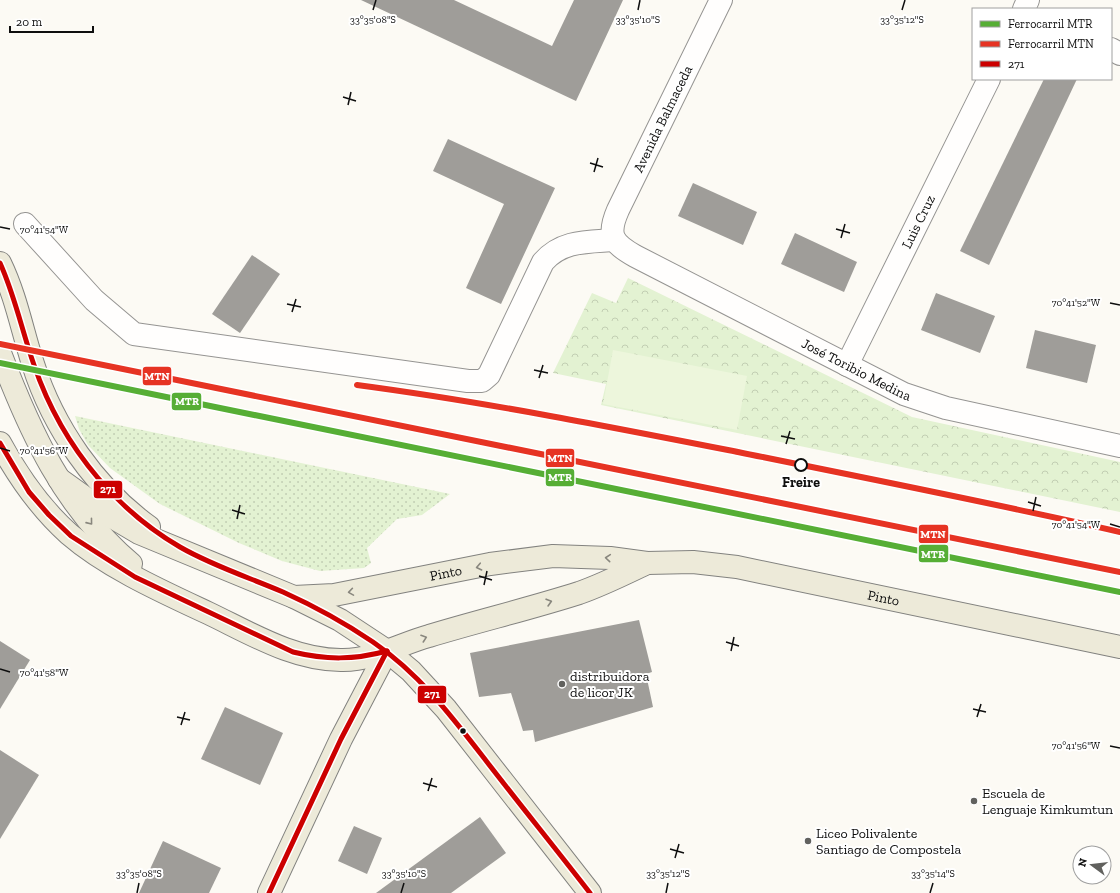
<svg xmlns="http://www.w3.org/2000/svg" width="1120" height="893" viewBox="0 0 1120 893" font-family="'Zilla Slab',serif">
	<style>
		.grass { fill: url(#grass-dots) }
		.park { fill: url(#park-crowns) }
		.pitch { fill: #edf6dc }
		.building { fill: #9f9d99 }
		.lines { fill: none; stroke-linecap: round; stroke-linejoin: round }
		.minor-casing { stroke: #959492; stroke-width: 24 }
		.major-casing { stroke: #82827f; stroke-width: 24 }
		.minor { stroke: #fffefd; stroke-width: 22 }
		.major { stroke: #edead9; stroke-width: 22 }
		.bus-1-casing { stroke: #fff; stroke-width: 8 }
		.bus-1 { stroke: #c00; stroke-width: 5 }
		.rail-1-casing { stroke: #fff; stroke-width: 9 }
		.rail-2-casing { stroke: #fff; stroke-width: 9 }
		.rail-1 { stroke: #56ae35; stroke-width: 6 }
		.rail-2 { stroke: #e63323; stroke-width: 6 }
		.oneway { stroke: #89877e }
		.ticks { fill: none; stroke: #0e0e0e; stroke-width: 1.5 }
		.stop-dot { fill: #fff; stroke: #0e0e0e; stroke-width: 2 }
		.poi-dot { fill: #61615e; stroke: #fff; stroke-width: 1.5 }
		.bus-dot { fill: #0e0e0e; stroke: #fff; stroke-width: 1.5 }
		.labels { text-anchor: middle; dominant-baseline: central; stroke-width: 4; stroke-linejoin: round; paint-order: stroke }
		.street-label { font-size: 14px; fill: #0e0e0e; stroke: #fff }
		.stop-label { font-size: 14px; font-weight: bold; fill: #0e0e0e; stroke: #fff }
		.poi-label { font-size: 14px; fill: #0e0e0e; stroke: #fff; text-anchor: start }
		.ticks-label { font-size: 10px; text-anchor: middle; fill: #0e0e0e; stroke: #fff; stroke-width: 4; stroke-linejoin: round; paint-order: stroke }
		.line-badge { stroke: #fff; stroke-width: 1.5 }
		.badge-label { font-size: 11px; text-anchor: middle; font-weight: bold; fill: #fff }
	</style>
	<defs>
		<pattern id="grass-dots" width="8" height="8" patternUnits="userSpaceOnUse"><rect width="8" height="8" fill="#e3f2d2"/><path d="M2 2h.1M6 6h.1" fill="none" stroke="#c2ceb3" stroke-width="1.8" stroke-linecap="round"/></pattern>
		<pattern id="park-crowns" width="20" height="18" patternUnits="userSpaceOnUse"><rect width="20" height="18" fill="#e3f2d2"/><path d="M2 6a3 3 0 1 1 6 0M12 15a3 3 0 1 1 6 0" fill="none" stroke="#c2ceb3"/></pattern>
	</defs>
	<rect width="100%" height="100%" fill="#fcfaf4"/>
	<path class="grass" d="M 75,416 L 450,494 L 422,515 L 397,519 L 367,548 L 371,563 L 364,568 L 320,571 L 282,561 L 239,543 L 160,504 L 110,468 L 88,445 L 79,429 Z"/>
	<path class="park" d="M 628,278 L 912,417 L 1120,462 L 1120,512 L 601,405 L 606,384 L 553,373 L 592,293 L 616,303 Z"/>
	<path class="pitch" d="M 613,350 L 747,376 L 737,430 L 603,404 Z"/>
	<g class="building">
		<path d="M 361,0 L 454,0 L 552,46 L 574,0 L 623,0 L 576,101 Z"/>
		<path d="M 1044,79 L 1077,79 L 989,265 L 960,251 Z"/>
		<path d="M 448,139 L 555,188 L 501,304 L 466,288 L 504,204 L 433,171 Z"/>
		<path d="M 693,183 L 757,212 L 743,245 L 678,216 Z"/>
		<path d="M 795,233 L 857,262 L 844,292 L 781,264 Z"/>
		<path d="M 252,255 L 280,274 L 240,333 L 212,314 Z"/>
		<path d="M 936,293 L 995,316 L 980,353 L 921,330 Z"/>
		<path d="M 1035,330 L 1096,345 L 1087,383 L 1026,368 Z"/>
		<path d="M 639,620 L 652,672 L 646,674 L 653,707 L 535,742 L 533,730 L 523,731 L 511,693 L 479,697 L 470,653 Z"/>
		<path d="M 0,641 L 30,660 L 0,709 Z"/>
		<path d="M 225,707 L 283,733 L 260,785 L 201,759 Z"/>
		<path d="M 0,750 L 39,775 L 0,839 Z"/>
		<path d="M 480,817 L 506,853 L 451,893 L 376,893 Z"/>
		<path d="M 354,826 L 382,838 L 367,874 L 338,861 Z"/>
		<path d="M 163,841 L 221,868 L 209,893 L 139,893 Z"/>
	</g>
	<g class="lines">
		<g class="minor-casing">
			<g id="minor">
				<path id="s1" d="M 721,0 L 618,210 C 607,235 612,243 635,256 L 904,394 L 946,408 L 1120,446"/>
				<path d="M 1024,9 L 1028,0"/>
				<path d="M 1111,49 L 1120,54"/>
				<path d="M 25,224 L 94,300 L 134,334 L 468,381 L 482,381 L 489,375 L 543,262 C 562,240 588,242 614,240"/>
				<path id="s2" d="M 847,365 L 989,79"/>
			</g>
		</g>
		<g class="major-casing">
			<g id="major">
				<path d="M 0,263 C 16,296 22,330 33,364 C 53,427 95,488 149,527"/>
				<path d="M 0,353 C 30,432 64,507 131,564"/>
				<path d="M 0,443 C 19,478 40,508 69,534 C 107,567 163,592 208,613 C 250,633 295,661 343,660 C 374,660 400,644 429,636 C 478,621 529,609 579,593 C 602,585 624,574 647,563"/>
				<path d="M 59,479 L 112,517 L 139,533 L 294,597 L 340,620 L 387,651 L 411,671 L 446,709 L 590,893"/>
				<path id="s3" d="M 294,597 L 334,595 L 490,564 L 553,556 L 610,558 L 647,563 L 693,562 L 737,567 L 1120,647"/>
				<path d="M 269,893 L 341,739 L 387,651"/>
			</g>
		</g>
		<use href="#minor" class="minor"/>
		<use href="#major" class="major"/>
		<g class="bus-1-casing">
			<g id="bus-1">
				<path d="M 0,263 C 15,296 22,331 34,365 C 48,406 70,445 98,478 C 121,505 149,529 180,547 C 213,566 248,577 283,592 C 314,606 345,623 373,642 C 420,674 453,718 487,762 C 521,806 556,849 590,893"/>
				<path d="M 0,443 L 29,492 L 49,515 L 71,536 L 135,577 L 293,652 C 326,660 354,660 387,651"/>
				<path d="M 269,893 L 341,739 L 387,651"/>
			</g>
		</g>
		<use href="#bus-1" class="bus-1"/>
		<g class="rail-1-casing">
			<path id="rail-1" d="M 0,363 L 1120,592"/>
		</g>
		<g class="rail-2-casing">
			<g id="rail-2">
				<path d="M 0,344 L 1120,572"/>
				<path d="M 357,385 C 485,402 611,427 738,452 C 865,478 993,503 1120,532"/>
			</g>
		</g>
		<use href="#rail-1" class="rail-1"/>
		<use href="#rail-2" class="rail-2"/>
	</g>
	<defs><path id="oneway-chevron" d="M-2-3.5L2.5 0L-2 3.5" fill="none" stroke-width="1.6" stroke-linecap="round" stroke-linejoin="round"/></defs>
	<g class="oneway">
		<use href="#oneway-chevron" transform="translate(90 522) rotate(51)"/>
		<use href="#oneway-chevron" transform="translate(608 558) rotate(-175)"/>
		<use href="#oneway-chevron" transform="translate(479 567) rotate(168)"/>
		<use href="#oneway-chevron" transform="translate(351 592) rotate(171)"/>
		<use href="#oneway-chevron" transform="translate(549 602) rotate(-16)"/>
		<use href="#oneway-chevron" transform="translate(424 638) rotate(-19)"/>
	</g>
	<path class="ticks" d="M 373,10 L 376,0M 638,10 L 640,0M 902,10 L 905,0M 343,97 L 356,101M 348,105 L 351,92M 590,163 L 603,167M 594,172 L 598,158M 0,227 L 10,229M 836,229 L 850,233M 841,238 L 845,224M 1110,303 L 1120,305M 287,304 L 301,307M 292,312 L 296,299M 534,370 L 548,373M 539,378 L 543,365M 781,436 L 795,439M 786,444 L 790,431M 0,448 L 10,451M 1028,502 L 1041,506M 232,510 L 245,514M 1033,511 L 1036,497M 237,519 L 240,505M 1110,524 L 1120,527M 479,576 L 492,580M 484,585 L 487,571M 726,642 L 739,646M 731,651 L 734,637M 0,669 L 10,672M 973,709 L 986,712M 177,717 L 190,720M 977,717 L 981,704M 181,725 L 185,712M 1110,746 L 1120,748M 423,783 L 437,787M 428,791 L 432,778M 670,849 L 684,853M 675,858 L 679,844M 137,893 L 139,883M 401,893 L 404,883M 666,893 L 668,883M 930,893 L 933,883"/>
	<circle class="stop-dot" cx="801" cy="465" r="6"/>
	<g class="poi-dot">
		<circle cx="562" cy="684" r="4"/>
		<circle cx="974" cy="801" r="4"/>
		<circle cx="808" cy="841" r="4"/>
	</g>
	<circle class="bus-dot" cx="463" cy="731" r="3.5"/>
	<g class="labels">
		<g class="street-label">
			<text transform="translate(663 119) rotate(-64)">Avenida Balmaceda</text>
			<text stroke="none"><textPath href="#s2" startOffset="160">Luis Cruz</textPath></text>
			<text stroke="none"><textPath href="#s1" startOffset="540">José Toribio Medina</textPath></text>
			<text stroke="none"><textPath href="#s3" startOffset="154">Pinto</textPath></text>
			<text stroke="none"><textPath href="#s3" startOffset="597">Pinto</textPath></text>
		</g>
		<g class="stop-label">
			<text x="801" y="482">Freire</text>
		</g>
		<g class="poi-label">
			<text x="570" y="676">distribuidora<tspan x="570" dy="16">de licor JK</tspan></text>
			<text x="982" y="793">Escuela de<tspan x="982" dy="16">Lenguaje Kimkumtun</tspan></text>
			<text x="816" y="833">Liceo Polivalente<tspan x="816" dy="16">Santiago de Compostela</tspan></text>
		</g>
	</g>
	<g class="ticks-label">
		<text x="373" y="23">33°35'08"S</text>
		<text x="638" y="23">33°35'10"S</text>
		<text x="902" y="23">33°35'12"S</text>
		<text x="44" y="233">70°41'54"W</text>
		<text x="1076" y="306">70°41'52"W</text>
		<text x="44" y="454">70°41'56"W</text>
		<text x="1076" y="528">70°41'54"W</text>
		<text x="44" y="676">70°41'58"W</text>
		<text x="1076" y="749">70°41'56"W</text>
		<text x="139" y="877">33°35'08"S</text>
		<text x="404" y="877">33°35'10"S</text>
		<text x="668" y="877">33°35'12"S</text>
		<text x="933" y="877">33°35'14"S</text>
	</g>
	<g class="line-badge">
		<rect x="142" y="366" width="30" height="20" rx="4" fill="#e63323"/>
		<rect x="171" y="392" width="31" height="19" rx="4" fill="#56ae35"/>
		<rect x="545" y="448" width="30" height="20" rx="4" fill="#e63323"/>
		<rect x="545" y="468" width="30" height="19" rx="4" fill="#56ae35"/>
		<rect x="93" y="480" width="30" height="19" rx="4" fill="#c00"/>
		<rect x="918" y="524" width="31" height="20" rx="4" fill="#e63323"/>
		<rect x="918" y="544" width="31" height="19" rx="4" fill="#56ae35"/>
		<rect x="417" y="685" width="30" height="19" rx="4" fill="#c00"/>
	</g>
	<g class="badge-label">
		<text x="157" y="380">MTN</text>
		<text x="187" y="405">MTR</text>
		<text x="560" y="462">MTN</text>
		<text x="560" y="481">MTR</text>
		<text x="108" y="493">271</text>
		<text x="933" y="538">MTN</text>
		<text x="933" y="558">MTR</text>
		<text x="432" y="698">271</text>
	</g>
	<rect x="972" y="8" width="140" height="72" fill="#ffffff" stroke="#9f9f9f"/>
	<rect x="980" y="21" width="20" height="6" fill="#56ae35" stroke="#9f9f9f"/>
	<text x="1008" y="28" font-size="12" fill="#0e0e0e">Ferrocarril MTR</text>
	<rect x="980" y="41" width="20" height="6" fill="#e63323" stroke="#9f9f9f"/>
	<text x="1008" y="48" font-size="12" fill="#0e0e0e">Ferrocarril MTN</text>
	<rect x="980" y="61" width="20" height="6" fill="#cc0000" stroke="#9f9f9f"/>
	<text x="1008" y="68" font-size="12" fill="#0e0e0e">271</text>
	<g transform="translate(1092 865) rotate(285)"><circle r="19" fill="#ffffff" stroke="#9f9f9f"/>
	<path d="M0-3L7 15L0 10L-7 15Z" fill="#61615e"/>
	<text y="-6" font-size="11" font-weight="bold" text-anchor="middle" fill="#0e0e0e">N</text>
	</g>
	<path d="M10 26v6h83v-6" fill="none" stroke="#0e0e0e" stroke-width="2"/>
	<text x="16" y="26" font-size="12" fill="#0e0e0e" stroke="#ffffff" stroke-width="3" paint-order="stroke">20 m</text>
</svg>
